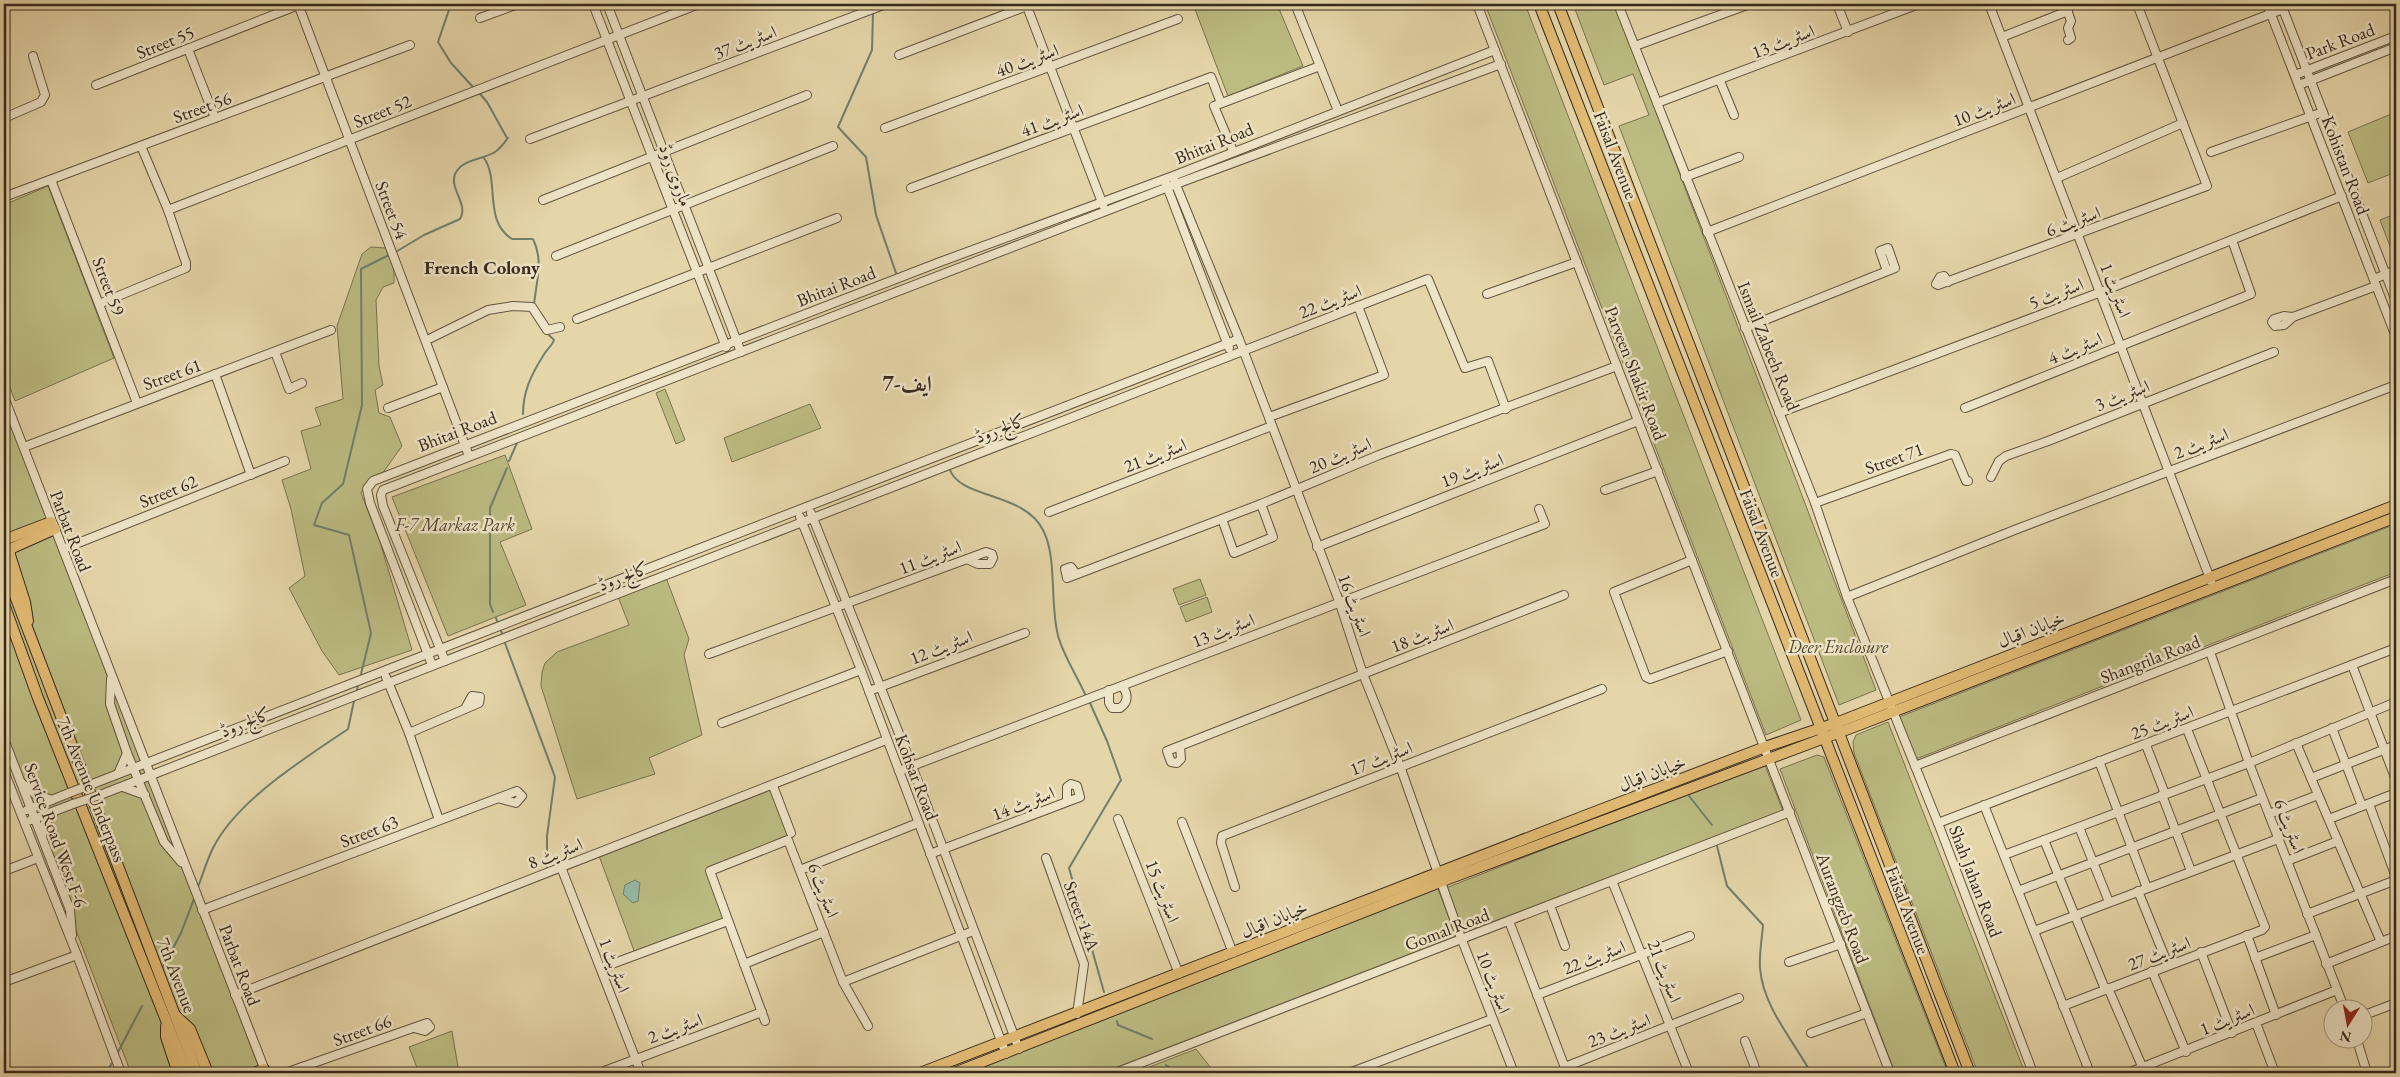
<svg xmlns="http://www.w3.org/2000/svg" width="2400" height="1077" viewBox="0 0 2400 1077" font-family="'EB Garamond',Amiri,serif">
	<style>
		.green { fill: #bcbc82; stroke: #797250 }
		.water { fill: #96b9a6; stroke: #707f6f }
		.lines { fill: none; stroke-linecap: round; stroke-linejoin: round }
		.stream { stroke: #707f6f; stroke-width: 2 }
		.minor-casing { stroke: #625440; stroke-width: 10 }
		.major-casing { stroke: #36291d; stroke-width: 12 }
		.minor { stroke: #eee4c7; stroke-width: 8 }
		.major { stroke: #e2bb74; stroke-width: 10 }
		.minor-bridge-casing { stroke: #625440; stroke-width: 10; stroke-linecap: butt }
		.minor-bridge { stroke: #eee4c7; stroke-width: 8 }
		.labels { text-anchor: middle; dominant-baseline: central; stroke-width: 5; stroke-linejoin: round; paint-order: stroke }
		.street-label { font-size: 18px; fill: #36291d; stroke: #eee4c7 }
		.park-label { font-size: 18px; font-style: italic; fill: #514631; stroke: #eee4c7 }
		.neighbourhood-label { font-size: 19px; font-weight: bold; fill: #36291d; stroke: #eee4c7 }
		.district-label { font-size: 22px; font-weight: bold; fill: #36291d; stroke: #eee4c7 }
	</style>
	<rect width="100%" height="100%" fill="#e5d6a9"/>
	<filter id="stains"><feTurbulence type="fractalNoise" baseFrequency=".004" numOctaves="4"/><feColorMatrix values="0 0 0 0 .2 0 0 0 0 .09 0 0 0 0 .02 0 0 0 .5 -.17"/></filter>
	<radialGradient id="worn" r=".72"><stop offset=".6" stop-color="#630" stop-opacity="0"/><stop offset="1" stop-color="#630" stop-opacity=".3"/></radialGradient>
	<g class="green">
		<path d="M 1193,4 L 1277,4 L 1303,66 L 1228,96 Z"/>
		<path d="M 1485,4 L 1525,4 L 1801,720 L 1766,735 Z"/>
		<path d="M 1573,4 L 1615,4 L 1876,690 L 1839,705 L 1619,126 L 1649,115 L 1633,74 L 1604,85 Z"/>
		<path d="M 2396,112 L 2396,172 L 2368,183 L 2348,132 Z"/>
		<path d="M 48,186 L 114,358 L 15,401 L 4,372 L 4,205 Z"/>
		<path d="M 2395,214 L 2396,247 L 2391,249 L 2380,220 Z"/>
		<path d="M 371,247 L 386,248 L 394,263 L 394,283 L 383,287 L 376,300 L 379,366 L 383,385 L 375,390 L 379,413 L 390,417 L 402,446 L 382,474 L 367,482 L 361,493 L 380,542 L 412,650 L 339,675 L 322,651 L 289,588 L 305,576 L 291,509 L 282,480 L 311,469 L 301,431 L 321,425 L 315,408 L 343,399 L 337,326 L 362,254 Z"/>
		<path d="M 665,389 L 685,440 L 676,444 L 656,393 Z"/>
		<path d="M 4,392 L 261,1073 L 131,1073 L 4,744 Z"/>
		<path d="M 810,404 L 821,428 L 732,462 L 724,438 Z"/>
		<path d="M 505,455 L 532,529 L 500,542 L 526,605 L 448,636 L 392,497 Z"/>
		<path d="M 2396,524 L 2396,572 L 1916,759 L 1899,717 Z"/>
		<path d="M 665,575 L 689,639 L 684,655 L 702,735 L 649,758 L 655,774 L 577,799 L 541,686 L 542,672 L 545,663 L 557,652 L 629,625 L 617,594 Z"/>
		<path d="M 1200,579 L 1206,595 L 1179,605 L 1173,589 Z"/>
		<path d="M 1207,597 L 1212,612 L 1186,622 L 1180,607 Z"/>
		<path d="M 1888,722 L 2025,1073 L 1978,1073 L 1854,753 L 1853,742 L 1856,735 Z"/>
		<path d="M 1817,755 L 1824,757 L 1948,1073 L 1895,1073 L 1780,769 Z"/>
		<path d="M 1764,763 L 1783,811 L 1463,933 L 1446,888 Z"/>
		<path d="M 773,786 L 791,833 L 788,840 L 710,871 L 728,921 L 636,956 L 598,853 Z"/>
		<path d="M 1438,889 L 1456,936 L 1102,1073 L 965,1073 Z"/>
		<path d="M 452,1031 L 459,1073 L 419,1073 L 409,1047 Z"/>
		<path d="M 1196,1049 L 1211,1068 L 1211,1073 L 1134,1073 Z"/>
	</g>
	<path class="water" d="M 635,880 L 640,883 L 638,901 L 633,903 L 623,894 L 625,885 Z"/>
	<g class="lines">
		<g class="stream">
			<path d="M 451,4 L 438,42 L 451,63 L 473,87"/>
			<path d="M 873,13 L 872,50 L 838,127 L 866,157 L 876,215 L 896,273"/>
			<path d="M 480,94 L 487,102 L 507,138"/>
			<path d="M 484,158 C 500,181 483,221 512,239 L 533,239 C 544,261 536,282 534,305"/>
			<path d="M 394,253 L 424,235 L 460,219 C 469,204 449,189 455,174 C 462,159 482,160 495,152 C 500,149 504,143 508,138"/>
			<path d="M 523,414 C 523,392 531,375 543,356 C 546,350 552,346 554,340 L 547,333"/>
			<path d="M 509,461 L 517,443"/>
			<path d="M 950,470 C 961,499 1024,492 1043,530 C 1058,558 1049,608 1059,639 C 1065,658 1077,676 1085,694"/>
			<path d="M 493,612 L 490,604 L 490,508 L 507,468"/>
			<path d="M 496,618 L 497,621"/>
			<path d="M 501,631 L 502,633"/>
			<path d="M 505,643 L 555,777 L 547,836 L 547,868"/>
			<path d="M 361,674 L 371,633 L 349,535 L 314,525 L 322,503 L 343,484 L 362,405 L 361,269 L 389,255"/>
			<path d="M 357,690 L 358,685"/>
			<path d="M 1090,703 L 1107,741 L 1121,780 L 1069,868 L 1104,992"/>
			<path d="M 1689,796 L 1712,825"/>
			<path d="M 1717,846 L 1727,886 L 1763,925 C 1762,939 1759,954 1760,968 C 1763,1007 1793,1040 1811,1073"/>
			<path d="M 198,887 C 203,874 207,860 213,848 C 237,800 304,759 348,729 L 354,701"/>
			<path d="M 163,967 L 181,933 L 194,899"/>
			<path d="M 1117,1021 L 1118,1025 L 1152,1039"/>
			<path d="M 118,1052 L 142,1006"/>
			<path d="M 1166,1065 L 1178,1073"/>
			<path d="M 106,1073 L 112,1063"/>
		</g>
		<g class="minor-casing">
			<g id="minor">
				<path d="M 298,4 L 469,456"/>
				<path d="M 593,4 L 726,347"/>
				<path d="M 607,4 L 741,352"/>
				<path d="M 1026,4 L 1103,205"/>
				<path d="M 1295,4 L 1338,111"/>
				<path d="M 1477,4 L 1890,1073"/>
				<path d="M 1618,4 L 1815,503 L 1847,597 L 1938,823 L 2033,1073"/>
				<path d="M 1837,4 L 1848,32"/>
				<path d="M 1989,4 L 2211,581"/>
				<path d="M 2065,4 L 2071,21 L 2068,28 L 2071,38 L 2068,40"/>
				<path d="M 2267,4 L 2396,337"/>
				<path d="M 2281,4 L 2396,301"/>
				<path d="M 480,18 L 518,4"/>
				<path d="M 2002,37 L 2068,11"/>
				<path d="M 1635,46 L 1750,4"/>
				<path d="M 188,49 L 215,118"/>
				<path d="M 899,55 L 1027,6"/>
				<path d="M 2295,75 L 2396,36"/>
				<path d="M 1720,81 L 1734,115"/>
				<path d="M 96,85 L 301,4"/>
				<path d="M 2299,85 L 2396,47"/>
				<path d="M 1657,103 L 1919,4"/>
				<path d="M 4,118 L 41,102 L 45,95 L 33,56"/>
				<path d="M 885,128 L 1178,19"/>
				<path d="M 530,139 L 886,4"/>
				<path d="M 1233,151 L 1214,106 L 1320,66"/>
				<path d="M 2211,152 L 2323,112"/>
				<path d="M 1685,177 L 1739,157"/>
				<path d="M 2057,178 L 2183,123"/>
				<path d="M 51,180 L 137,403"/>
				<path d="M 1174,180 L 1239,339 L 1339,601 L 1363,674 L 1400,766 L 1458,930 L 1514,1073"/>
				<path d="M 1166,184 L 1229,348"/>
				<path d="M 911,188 L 1211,77 L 1221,103"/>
				<path d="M 4,197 L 410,45"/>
				<path d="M 543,200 L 807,95"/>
				<path d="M 168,210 L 699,4"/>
				<path d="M 1707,232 L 2283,9"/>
				<path d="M 556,256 L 833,146"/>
				<path d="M 2374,279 L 2396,270"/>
				<path d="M 1948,282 L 1944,276 L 1940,277 L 1936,284 L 1938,285 L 2207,186 L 2139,9 L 2140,4"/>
				<path d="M 1487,294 L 1577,262"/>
				<path d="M 99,304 L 186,268 L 186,263 L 168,210 L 141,146"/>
				<path d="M 2293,317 L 2284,316 L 2274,319 L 2272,322 L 2275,326 L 2284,325 L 2293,317 L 2376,286"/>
				<path d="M 577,319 L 837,218"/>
				<path d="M 1745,328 L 1895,268 L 1888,248 L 1880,251 L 1887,271"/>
				<path d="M 431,338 L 488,310 L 513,306 L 532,307 L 547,330 L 560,327"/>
				<path d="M 275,352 L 289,389 L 302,383"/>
				<path d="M 215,374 L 251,475"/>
				<path d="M 4,397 L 266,1073"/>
				<path d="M 388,408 L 443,387"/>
				<path d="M 1965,408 L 2251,294 L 2232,240"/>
				<path d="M 1779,413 L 2101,292 L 2342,196"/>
				<path d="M 1269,417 L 1384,375 L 1358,306"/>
				<path d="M 24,447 L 331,330"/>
				<path d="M 1991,477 L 1999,461 L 2006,456 L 2048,441 L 2274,352"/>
				<path d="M 1605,490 L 1658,471"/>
				<path d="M 1815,503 L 1951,454 L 1955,455 L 1966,481 L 1968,481"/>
				<path d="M 1049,512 L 1272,426"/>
				<path d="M 811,513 L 912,766 L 1019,1049"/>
				<path d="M 800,517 L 861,670 L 1006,1054"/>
				<path d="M 1222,519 L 1234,553 L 1273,537 L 1261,504"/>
				<path d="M 1317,547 L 1638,421"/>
				<path d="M 63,549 L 285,461"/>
				<path d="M 1692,560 L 1614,592 L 1646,677 L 1650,679 L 1728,651"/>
				<path d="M 1076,574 L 1071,567 L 1065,569 L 1067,578 L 1261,504 L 1379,455 L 1617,366"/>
				<path d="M 1847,597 L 2017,529 L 2396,385"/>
				<path d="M 2210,652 L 2249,763 L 2345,1010"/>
				<path d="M 709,654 L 986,552 L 992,554 L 993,558 L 990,564 L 978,564 L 969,560"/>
				<path d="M 445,661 L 383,506 L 381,495 L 383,490 L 1176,184 L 1501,64"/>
				<path d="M 432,665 L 370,503 L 367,489 L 373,481 L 940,262 L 1173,176 L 1495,50"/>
				<path d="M 2352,665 L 2396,780"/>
				<path d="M 386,677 L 409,733 L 439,820"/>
				<path d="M 111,679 L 110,704 L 127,753 L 164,842 L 181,862"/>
				<path d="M 1109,690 L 1109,703 L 1112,708 L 1120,708 C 1129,702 1128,693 1122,686"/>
				<path d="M 869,691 L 1025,633"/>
				<path d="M 722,723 L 861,670"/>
				<path d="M 2332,728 L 2362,806"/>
				<path d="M 409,733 L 479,703 L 480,697 L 472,696 L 466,707"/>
				<path d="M 4,739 L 70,910 L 72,935"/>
				<path d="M 2296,743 L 2381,942"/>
				<path d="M 2146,745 L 2165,794"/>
				<path d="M 1180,746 L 1181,759 L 1177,763 L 1171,762 L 1167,751 L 1564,595"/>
				<path d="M 2099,761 L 2147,888"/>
				<path d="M 1915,766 L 2396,579"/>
				<path d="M 4,771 L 77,955 L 121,1073"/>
				<path d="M 899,771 L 1545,524 L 1539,509"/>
				<path d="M 118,774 L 127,753"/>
				<path d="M 2311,778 L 2396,745"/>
				<path d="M 95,783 L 1239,339"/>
				<path d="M 23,784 L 35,794 L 52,800"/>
				<path d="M 773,786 L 791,833"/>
				<path d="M 123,787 L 145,795"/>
				<path d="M 100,795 L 1428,279 L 1465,368 L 1488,361 L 1506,409"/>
				<path d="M 2162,795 L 2191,871"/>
				<path d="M 2369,804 L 2396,877"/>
				<path d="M 1984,805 L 2090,1073"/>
				<path d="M 27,810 L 69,793"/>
				<path d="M 2269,814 L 2318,795"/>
				<path d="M 1118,819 L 1179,974"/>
				<path d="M 2329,819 L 2396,793"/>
				<path d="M 31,820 L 73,804"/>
				<path d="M 1182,822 L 1233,953"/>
				<path d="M 1938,823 L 2396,648"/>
				<path d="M 2079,827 L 2109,902"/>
				<path d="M 42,836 L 45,823 L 53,814"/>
				<path d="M 2044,840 L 2105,989"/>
				<path d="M 930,854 L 1080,797 L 1077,786 L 1071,784 L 1067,787 L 1067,801"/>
				<path d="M 2004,855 L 2249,763 L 2396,702"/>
				<path d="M 1046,858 L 1084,964 L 1077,1014"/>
				<path d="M 2287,861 L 2338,841"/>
				<path d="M 561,867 L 641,1073"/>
				<path d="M 800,870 L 918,823"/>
				<path d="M 4,871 L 38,858"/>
				<path d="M 1612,881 L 1689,1073"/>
				<path d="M 1235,887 L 1221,843 L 1222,836 L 1602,689"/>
				<path d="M 2018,891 L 2262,798"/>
				<path d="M 2138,891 L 2168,965"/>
				<path d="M 1550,905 L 1565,946"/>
				<path d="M 202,910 L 517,791 L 522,796 L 516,803 L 501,799"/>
				<path d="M 2307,914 L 2396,880"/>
				<path d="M 1509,921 L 1567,1073"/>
				<path d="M 2034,931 L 2278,839"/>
				<path d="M 2247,935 L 2276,1015"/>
				<path d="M 2201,952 L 2232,1033"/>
				<path d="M 2255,958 L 2316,935"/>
				<path d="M 1789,962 L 1841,944"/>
				<path d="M 744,964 L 824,932"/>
				<path d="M 2326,964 L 2396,936"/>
				<path d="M 601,968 L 728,921"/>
				<path d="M 2152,971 L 2186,1052"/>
				<path d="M 4,982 L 77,955"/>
				<path d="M 843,982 L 973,931"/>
				<path d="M 2108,988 L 2145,1073"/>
				<path d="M 235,995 L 886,740"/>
				<path d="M 1537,995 L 1690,936"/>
				<path d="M 2063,1006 L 2262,930 L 2265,927 L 2187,729"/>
				<path d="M 2362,1016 L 2396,1003"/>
				<path d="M 765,1021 L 710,871 L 788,840 L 843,982 L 868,1026"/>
				<path d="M 2256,1023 L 2275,1073"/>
				<path d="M 1811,1033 L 1867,1013"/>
				<path d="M 2357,1040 L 2367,1073"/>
				<path d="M 1745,1041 L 1757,1073"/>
				<path d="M 1565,1067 L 1739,998"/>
				<path d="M 285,1073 L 427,1023 L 430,1027 L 425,1031 L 414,1028"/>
				<path d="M 599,1073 L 762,1012"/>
				<path d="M 1115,1073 L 1790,812"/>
				<path d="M 1349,1073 L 1492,1019"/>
				<path d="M 2128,1073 L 2337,990"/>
			</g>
		</g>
		<g class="major-casing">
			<g id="major">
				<path d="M 1539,4 L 1955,1073"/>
				<path d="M 1558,4 L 1970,1073"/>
				<path d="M 4,537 L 9,538 L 51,522"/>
				<path d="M 4,567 L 197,1073"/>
				<path d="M 4,604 L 38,698 L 187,1073"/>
				<path d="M 28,621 L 25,602 L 10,555 L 10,549 L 55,529"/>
				<path d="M 176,1016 L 190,1029 L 208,1073"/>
				<path d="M 166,1026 L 166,1037 L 178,1073"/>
				<path d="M 254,1073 L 264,1069"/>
				<path d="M 920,1073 L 1592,813 L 1765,747 L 1836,723 L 2396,505"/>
				<path d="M 954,1073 L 1440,882 L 1859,725 L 2396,517"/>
			</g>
		</g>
		<use href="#minor" class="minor"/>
		<use href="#major" class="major"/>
		<g class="minor-bridge-casing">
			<g id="minor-bridge">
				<path d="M 69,793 L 95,783"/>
				<path d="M 73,804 L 100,795"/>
			</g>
		</g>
		<use href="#minor-bridge" class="minor-bridge"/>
	</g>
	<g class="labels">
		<g class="street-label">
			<text transform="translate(1783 41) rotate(-21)">اسٹریٹ 13</text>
			<text transform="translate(2340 41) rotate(-21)">Park Road</text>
			<text transform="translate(165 42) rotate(-22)">Street 55</text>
			<text transform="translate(745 42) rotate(-21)">اسٹریٹ 37</text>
			<text transform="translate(1027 60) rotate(-20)">اسٹریٹ 40</text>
			<text transform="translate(202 107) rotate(-20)">Street 56</text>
			<text transform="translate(1984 109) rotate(-21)">اسٹریٹ 10</text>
			<text transform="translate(382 111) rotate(-22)">Street 52</text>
			<text transform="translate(1052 120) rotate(-20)">اسٹریٹ 41</text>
			<text transform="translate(1214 143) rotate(-22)">Bhitai Road</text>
			<text transform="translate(1616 155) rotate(69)">Faisal Avenue</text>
			<text transform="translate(2346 165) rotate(69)">Kohistan Road</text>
			<text transform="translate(676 175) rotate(70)">ماروی روڈ</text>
			<text transform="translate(392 210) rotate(69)">Street 54</text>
			<text transform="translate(2073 221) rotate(-20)">اسٹریٹ 6</text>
			<text transform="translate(109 286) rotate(69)">Street 59</text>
			<text transform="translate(836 286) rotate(-21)">Bhitai Road</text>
			<text transform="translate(2116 290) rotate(69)">اسٹریٹ 1</text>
			<text transform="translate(2056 293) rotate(-21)">اسٹریٹ 5</text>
			<text transform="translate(1330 301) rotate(-21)">اسٹریٹ 22</text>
			<text transform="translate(1769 346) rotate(68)">Ismail Zabeeh Road</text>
			<text transform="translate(2075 348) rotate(-22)">اسٹریٹ 4</text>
			<text transform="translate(1636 373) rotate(69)">Parveen Shakir Road</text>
			<text transform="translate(172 374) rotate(-20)">Street 61</text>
			<text transform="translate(2122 395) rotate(-21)">اسٹریٹ 3</text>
			<text transform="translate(1000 428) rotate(-21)">کالج روڈ</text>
			<text transform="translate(457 431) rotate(-21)">Bhitai Road</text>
			<text transform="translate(2201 443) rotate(-21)">اسٹریٹ 2</text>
			<text transform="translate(1155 455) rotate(-21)">اسٹریٹ 21</text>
			<text transform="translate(1340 455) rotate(-23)">اسٹریٹ 20</text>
			<text transform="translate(1894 458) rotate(-20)">Street 71</text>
			<text transform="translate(1472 470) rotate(-21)">اسٹریٹ 19</text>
			<text transform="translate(168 491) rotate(-22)">Street 62</text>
			<text transform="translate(71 531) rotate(69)">Parbat Road</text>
			<text transform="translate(1762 533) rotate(69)">Faisal Avenue</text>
			<text transform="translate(930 557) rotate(-21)">اسٹریٹ 11</text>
			<text transform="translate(623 576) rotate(-21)">کالج روڈ</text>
			<text transform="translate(1355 605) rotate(70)">اسٹریٹ 16</text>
			<text transform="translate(2031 629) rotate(-21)">خیابان اقبال</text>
			<text transform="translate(1223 630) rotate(-21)">اسٹریٹ 13</text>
			<text transform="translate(1422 635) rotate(-21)">اسٹریٹ 18</text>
			<text transform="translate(941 647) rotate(-21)">اسٹریٹ 12</text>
			<text transform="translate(2150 659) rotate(-21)">Shangrila Road</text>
			<text transform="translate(245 722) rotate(-22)">کالج روڈ</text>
			<text transform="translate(2162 722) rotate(-21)">اسٹریٹ 25</text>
			<text transform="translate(1381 758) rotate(-21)">اسٹریٹ 17</text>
			<text transform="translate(1652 773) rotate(-21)">خیابان اقبال</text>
			<text transform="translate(917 777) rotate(69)">Kohsar Road</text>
			<text transform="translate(92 789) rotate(68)">7th Avenue Underpass</text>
			<text transform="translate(1023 803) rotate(-21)">اسٹریٹ 14</text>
			<text transform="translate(2290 826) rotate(69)">اسٹریٹ 6</text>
			<text transform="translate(369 831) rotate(-21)">Street 63</text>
			<text transform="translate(56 835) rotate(70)">Service Road West F-6</text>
			<text transform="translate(555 853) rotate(-21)">اسٹریٹ 8</text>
			<text transform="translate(1976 881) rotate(69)">Shah Jahan Road</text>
			<text transform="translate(824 890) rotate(69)">اسٹریٹ 6</text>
			<text transform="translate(1163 891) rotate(69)">اسٹریٹ 15</text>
			<text transform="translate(1843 908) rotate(69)">Aurangzeb Road</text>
			<text transform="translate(1908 910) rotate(69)">Faisal Avenue</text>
			<text transform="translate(1082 916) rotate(70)">Street 14A</text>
			<text transform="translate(1274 919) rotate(-22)">خیابان اقبال</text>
			<text transform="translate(1447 929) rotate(-21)">Gomal Road</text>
			<text transform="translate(2159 953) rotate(-21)">اسٹریٹ 27</text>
			<text transform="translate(1594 957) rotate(-21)">اسٹریٹ 22</text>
			<text transform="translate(240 965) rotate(69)">Parbat Road</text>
			<text transform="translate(615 965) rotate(69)">اسٹریٹ 1</text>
			<text transform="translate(1665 971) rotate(69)">اسٹریٹ 21</text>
			<text transform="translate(177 975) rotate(69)">7th Avenue</text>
			<text transform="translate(1494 982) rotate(69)">اسٹریٹ 10</text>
			<text transform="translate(2227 1019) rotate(-22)">اسٹریٹ 1</text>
			<text transform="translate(675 1028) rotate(-20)">اسٹریٹ 2</text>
			<text transform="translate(362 1030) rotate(-20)">Street 66</text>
			<text transform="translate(1619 1030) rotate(-21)">اسٹریٹ 23</text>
		</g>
		<g class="park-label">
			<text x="455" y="524">F-7 Markaz Park</text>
			<text x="1838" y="646">Deer Enclosure</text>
		</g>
		<g class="neighbourhood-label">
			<text x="482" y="267">French Colony</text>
		</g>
		<g class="district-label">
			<text x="907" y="383">ایف-7</text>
		</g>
	</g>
	<rect width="2400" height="1077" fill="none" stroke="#e5d6a9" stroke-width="20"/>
	<rect x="5" y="5" width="2390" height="1067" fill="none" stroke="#36291d" stroke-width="2.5"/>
	<rect x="10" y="10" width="2380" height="1057" fill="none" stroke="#36291d"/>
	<g transform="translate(2348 1024) rotate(191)"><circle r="24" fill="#eee4c7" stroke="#a49983"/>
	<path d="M0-4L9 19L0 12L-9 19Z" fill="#8f2418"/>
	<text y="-8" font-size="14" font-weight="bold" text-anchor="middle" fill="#36291d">N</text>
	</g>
	<rect width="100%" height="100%" filter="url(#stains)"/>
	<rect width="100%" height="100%" fill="url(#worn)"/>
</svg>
